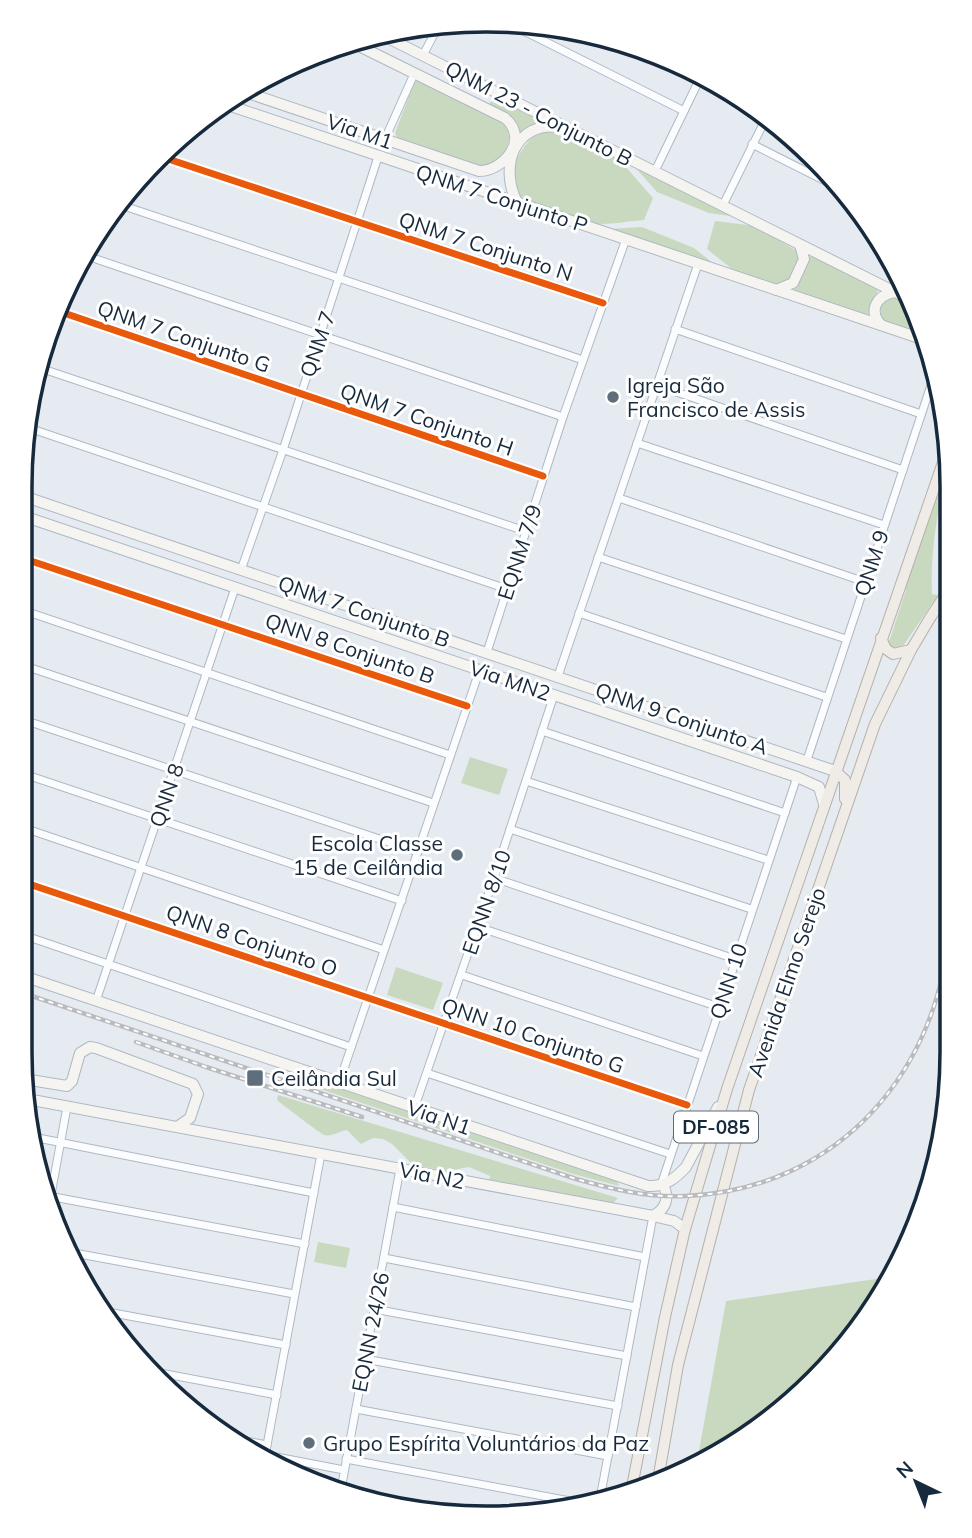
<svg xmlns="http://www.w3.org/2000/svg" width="972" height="1538" viewBox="0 0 972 1538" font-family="Mulish,sans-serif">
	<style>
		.green { fill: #c9d9c0 }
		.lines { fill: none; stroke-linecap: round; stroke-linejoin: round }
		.minor-casing { stroke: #aeb9c4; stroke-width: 9 }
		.secondary-casing { stroke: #aeb9c4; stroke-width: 12 }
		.primary-casing { stroke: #b5b0a8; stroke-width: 12 }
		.minor { stroke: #fbfcfd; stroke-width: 7 }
		.secondary { stroke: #f5f4f1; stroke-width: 10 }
		.primary { stroke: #efebe6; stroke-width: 10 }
		.rail-casing { stroke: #b9bbbe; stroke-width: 4.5 }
		.rail { stroke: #fff; stroke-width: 2; stroke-dasharray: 5; stroke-linecap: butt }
		.primary-bridge-casing { stroke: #b5b0a8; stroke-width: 12; stroke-linecap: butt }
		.primary-bridge { stroke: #efebe6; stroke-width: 10 }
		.cycleway-casing { stroke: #fff; stroke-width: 11 }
		.cycleway { stroke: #e8590c; stroke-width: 7 }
		.poi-dot { fill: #5f6e7c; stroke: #fff; stroke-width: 2.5 }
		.labels { text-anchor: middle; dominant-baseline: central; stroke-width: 6; stroke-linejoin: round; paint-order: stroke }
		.shield { fill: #fff; stroke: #5d6a77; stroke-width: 2 }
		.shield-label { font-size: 19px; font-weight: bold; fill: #172a3d }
		.street-label { font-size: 21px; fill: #172a3d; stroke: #fff }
		.poi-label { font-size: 21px; fill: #172a3d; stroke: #fff; text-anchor: start }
		.rim { fill: none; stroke: #172a3d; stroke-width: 3.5 }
	</style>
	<rect width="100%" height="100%" fill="#e6ebf1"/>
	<g class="green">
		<path d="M 418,80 L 505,122 L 510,127 C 510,151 503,158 482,167 L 398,139 L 395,133 L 414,83 Z"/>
		<path d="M 496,96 L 549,122 L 520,138 L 515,120 L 488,105 Z"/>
		<path d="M 539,131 L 563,133 L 617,157 L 653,198 L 644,220 C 627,221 606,226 590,223 C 580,222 569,216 559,213 C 546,208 531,205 520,196 C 500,177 523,144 539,131 Z"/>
		<path d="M 633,165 L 737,217 L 709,213 L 657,192 Z"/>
		<path d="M 715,221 L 756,226 L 797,251 L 800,257 L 791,280 L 782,285 L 737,273 L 707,249 Z"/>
		<path d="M 642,227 L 694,248 L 718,267 L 607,229 Z"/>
		<path d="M 811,254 L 879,288 L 867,317 L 794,292 Z"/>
		<path d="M 896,297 L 915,306 L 924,332 L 917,334 L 880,319 L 879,308 L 885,299 Z"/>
		<path d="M 944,467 L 947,468 C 938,510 930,551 932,594 L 938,595 L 903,646 L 895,650 L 890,646 L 889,642 L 906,590 L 907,574 Z"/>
		<path d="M 470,757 L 508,769 L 499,795 L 461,783 Z"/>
		<path d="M 396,967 L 443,983 L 433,1010 L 387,995 Z"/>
		<path d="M 290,1072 L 617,1181 L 619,1186 L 573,1174 L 299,1082 L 285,1077 L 286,1073 Z"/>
		<path d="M 278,1095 L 618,1198 L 612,1204 L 489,1181 L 490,1176 L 469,1167 L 448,1171 L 413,1165 L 392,1144 L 383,1139 L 373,1138 L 361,1144 L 347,1130 C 340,1131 332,1137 324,1135 C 321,1134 279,1102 277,1100 Z"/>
		<path d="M 318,1242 L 350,1248 L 346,1268 L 314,1262 Z"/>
		<path d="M 889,1277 L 837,1359 L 745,1440 L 697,1462 L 726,1301 Z"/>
	</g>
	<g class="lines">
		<g class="minor-casing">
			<g id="minor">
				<path d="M 506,22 L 684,111"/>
				<path d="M 423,55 L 440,23"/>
				<path d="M 385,139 L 414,74"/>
				<path d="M 752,144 L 847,192"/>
				<path d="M 159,156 L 603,303"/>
				<path d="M 655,171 L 702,74"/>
				<path d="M 118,204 L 583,360"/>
				<path d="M 723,205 L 767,116"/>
				<path d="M 84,255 L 563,417"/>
				<path d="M 58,311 L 543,476"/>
				<path d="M 675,329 L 921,414"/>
				<path d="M 40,368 L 525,531"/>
				<path d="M 656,385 L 903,470"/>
				<path d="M 23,426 L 507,589"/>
				<path d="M 637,443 L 884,525"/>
				<path d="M 619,498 L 865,582"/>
				<path d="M 598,557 L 846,639"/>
				<path d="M 22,558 L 467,706"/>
				<path d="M 241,570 L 283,450 L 378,157"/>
				<path d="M 22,610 L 450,755"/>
				<path d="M 579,613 L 826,697"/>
				<path d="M 487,652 L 563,417 L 626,239"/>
				<path d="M 22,665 L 433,803"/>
				<path d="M 558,676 L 698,264"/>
				<path d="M 21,719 L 418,852"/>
				<path d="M 542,731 L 785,813"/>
				<path d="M 807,760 L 937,367"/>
				<path d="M 21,773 L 402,901"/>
				<path d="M 526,781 L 768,860"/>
				<path d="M 21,827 L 384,950"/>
				<path d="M 510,829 L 751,909"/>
				<path d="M 494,878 L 735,959"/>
				<path d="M 20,881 L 687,1105"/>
				<path d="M 478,927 L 719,1007"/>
				<path d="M 20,934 L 351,1047"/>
				<path d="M 462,975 L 703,1056"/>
				<path d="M 96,1001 L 235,588"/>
				<path d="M 427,1073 L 670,1154"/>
				<path d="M 339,1083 L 480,669"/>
				<path d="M 414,1109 L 494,878 L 554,695"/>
				<path d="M 33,1137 L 314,1193"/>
				<path d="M 661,1185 L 797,777"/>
				<path d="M 43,1195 L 305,1244"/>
				<path d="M 393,1207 L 645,1257"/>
				<path d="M 48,1211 L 67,1107"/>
				<path d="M 69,1252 L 294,1294"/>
				<path d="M 384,1258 L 636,1307"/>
				<path d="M 374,1309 L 627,1356"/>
				<path d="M 97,1310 L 286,1345"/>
				<path d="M 365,1359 L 618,1406"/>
				<path d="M 155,1372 L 277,1395"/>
				<path d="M 356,1409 L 608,1456"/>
				<path d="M 231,1438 L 267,1445"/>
				<path d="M 266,1455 L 344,1470"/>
				<path d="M 265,1456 L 321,1154"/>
				<path d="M 346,1459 L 591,1505"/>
				<path d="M 340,1495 L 400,1169"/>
				<path d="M 599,1504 L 653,1216"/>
			</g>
		</g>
		<g class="secondary-casing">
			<g id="secondary">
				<path d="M 378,33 L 913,301"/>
				<path d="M 242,91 L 479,171 C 504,171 530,139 505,118 L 349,41"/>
				<path d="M 222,103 L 928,341"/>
				<path d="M 517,202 C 499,167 514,121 560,127"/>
				<path d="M 776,290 L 793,283 L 804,259 L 800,245"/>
				<path d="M 881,325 C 868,311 876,296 894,292"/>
				<path d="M 23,496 L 835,771"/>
				<path d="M 23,516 L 797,777 L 819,787 L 824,804"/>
				<path d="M 20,975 L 648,1186 C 664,1187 675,1179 686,1167 L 718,1107"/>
				<path d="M 24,1079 L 67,1086 L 72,1081 L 80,1053 L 90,1047 L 96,1048 L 193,1084 L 198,1094 L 190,1118 L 177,1127"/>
				<path d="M 27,1099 L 653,1216 L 674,1221 L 685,1229"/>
				<path d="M 653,1216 C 666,1209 670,1198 663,1185"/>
			</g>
		</g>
		<g class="primary-casing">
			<g id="primary">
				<path d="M 881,638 L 886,649 L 893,654 L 911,650"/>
				<path d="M 835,771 L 845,780 L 845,799"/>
				<path d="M 658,1480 L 678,1365 L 749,1090 L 875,724 L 911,650 L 930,618"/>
				<path d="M 631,1492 L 665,1317 L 685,1229 L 727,1089 L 950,442"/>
			</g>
		</g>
		<use href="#minor" class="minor"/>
		<use href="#secondary" class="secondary"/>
		<use href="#primary" class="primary"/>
		<g class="rail-casing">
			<g id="rail">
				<path d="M 20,992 L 576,1179 C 612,1189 648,1198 686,1196 C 840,1189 942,1069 950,920 L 946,582 L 952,512"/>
				<path d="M 136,1042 L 206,1067 L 362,1117"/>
			</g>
		</g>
		<use href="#rail" class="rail"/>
		<g class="primary-bridge-casing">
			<path id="primary-bridge" d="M 930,618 L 951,586"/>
		</g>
		<use href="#primary-bridge" class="primary-bridge"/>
		<g class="cycleway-casing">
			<g id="cycleway">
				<path d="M 159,156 L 603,303"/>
				<path d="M 58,311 L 543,476"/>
				<path d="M 22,558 L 467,706"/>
				<path d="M 20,881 L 687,1105"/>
			</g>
		</g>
		<use href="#cycleway" class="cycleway"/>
	</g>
	<g class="poi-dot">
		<circle cx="613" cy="397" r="7"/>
		<circle cx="457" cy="855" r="7"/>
		<rect x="246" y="1069" width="18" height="18" rx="3.5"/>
		<circle cx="309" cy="1443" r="7"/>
	</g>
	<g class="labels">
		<rect class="shield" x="674" y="1111.5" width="84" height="31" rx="5"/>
		<g class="shield-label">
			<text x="716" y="1127">DF-085</text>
		</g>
		<g class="street-label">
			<text transform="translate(539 113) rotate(27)">QNM 23 - Conjunto B</text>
			<text transform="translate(360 131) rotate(19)">Via M1</text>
			<text transform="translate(502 198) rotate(18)">QNM 7 Conjunto P</text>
			<text transform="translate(486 246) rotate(18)">QNM 7 Conjunto N</text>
			<text transform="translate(184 336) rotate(19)">QNM 7 Conjunto G</text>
			<text transform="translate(317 344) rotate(-71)">QNM 7</text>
			<text transform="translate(427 419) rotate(19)">QNM 7 Conjunto H</text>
			<text transform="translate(519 552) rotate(-72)">EQNM 7/9</text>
			<text transform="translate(871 563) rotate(-72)">QNM 9</text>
			<text transform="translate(364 611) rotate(19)">QNM 7 Conjunto B</text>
			<text transform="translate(350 648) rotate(19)">QNN 8 Conjunto B</text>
			<text transform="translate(510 680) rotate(19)">Via MN2</text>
			<text transform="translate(682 718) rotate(19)">QNM 9 Conjunto A</text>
			<text transform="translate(166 795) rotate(-71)">QNN 8</text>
			<text transform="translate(486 902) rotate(-71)">EQNN 8/10</text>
			<text transform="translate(252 940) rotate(19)">QNN 8 Conjunto O</text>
			<text transform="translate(728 981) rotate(-72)">QNN 10</text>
			<text transform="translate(786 982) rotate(-71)">Avenida Elmo Serejo</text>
			<text transform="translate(533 1035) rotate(19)">QNN 10 Conjunto G</text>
			<text transform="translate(439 1117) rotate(19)">Via N1</text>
			<text transform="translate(432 1175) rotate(11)">Via N2</text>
			<text transform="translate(370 1332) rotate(-79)">EQNN 24/26</text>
		</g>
		<g class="poi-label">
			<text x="627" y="385">Igreja São<tspan x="627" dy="24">Francisco de Assis</tspan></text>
			<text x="443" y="843" text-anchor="end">Escola Classe<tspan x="443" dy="24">15 de Ceilândia</tspan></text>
			<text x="271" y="1078">Ceilândia Sul</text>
			<text x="323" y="1443">Grupo Espírita Voluntários da Paz</text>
		</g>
	</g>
	<path d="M0 0H972V1538H0ZM486 32H486A454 454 0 0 1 940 486V1052A454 454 0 0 1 486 1506H486A454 454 0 0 1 32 1052V486A454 454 0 0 1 486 32Z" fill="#fff" fill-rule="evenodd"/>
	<path class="rim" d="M486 32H486A454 454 0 0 1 940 486V1052A454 454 0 0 1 486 1506H486A454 454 0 0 1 32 1052V486A454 454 0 0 1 486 32Z"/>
	<g transform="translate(916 1482) rotate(317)" stroke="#ffffff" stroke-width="5" paint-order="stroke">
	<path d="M0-5L12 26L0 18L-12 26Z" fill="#172a3d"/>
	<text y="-10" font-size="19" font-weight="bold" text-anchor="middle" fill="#172a3d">N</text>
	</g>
</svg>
